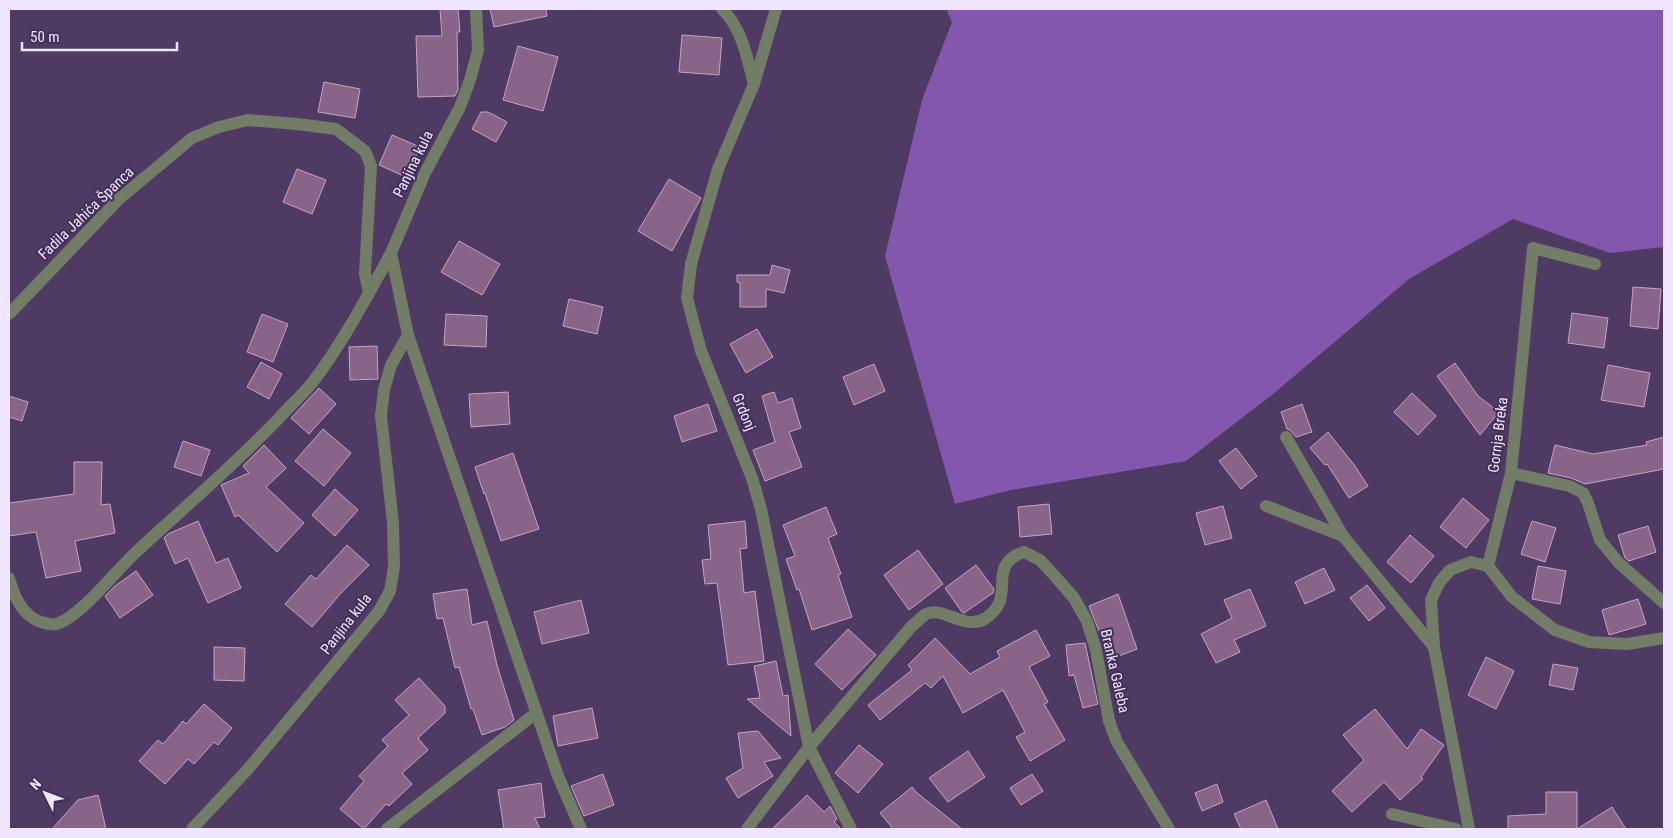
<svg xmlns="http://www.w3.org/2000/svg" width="1673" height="838" viewBox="0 0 1673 838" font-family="'Roboto Condensed',sans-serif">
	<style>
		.green { fill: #8357ad }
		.building { fill: #886488; stroke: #c9a2c9 }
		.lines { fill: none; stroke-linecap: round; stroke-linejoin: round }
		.minor { stroke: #737c67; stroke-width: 12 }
		.labels { text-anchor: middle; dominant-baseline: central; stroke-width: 4; stroke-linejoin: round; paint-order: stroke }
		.street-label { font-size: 15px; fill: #f1e6ff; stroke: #432f57 }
	</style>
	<rect width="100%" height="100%" fill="#4e3a62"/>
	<path class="green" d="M 946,9 L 1664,9 L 1664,247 L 1610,253 L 1513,219 L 1409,279 L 1272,395 L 1186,461 L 1011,490 L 955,504 L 885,256 L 922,100 L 952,22 Z"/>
	<g class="building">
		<path d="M 440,9 L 458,9 L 460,32 L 457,32 L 458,90 L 455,96 L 418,97 L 416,36 L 442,36 Z"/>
		<path d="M 490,9 L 546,9 L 547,16 L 494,27 Z"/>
		<path d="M 682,35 L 722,38 L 719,75 L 679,72 Z"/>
		<path d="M 518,46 L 558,57 L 543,111 L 503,100 Z"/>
		<path d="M 324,82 L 360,89 L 355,118 L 318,112 Z"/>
		<path d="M 481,112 L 488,112 L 507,122 L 496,142 L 472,129 Z"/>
		<path d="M 392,135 L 420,147 L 406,177 L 379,165 Z"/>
		<path d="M 297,169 L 326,180 L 312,214 L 283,202 Z"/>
		<path d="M 669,179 L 701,198 L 672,251 L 638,231 Z"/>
		<path d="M 459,241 L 500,264 L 482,295 L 441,272 Z"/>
		<path d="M 772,265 L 790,270 L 784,293 L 766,289 L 766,307 L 740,307 L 740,283 L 737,282 L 737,275 L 770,275 Z"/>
		<path d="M 1633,287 L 1661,289 L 1658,329 L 1630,326 Z"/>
		<path d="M 569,299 L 603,307 L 597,334 L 563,326 Z"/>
		<path d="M 1572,313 L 1608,318 L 1604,348 L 1568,343 Z"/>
		<path d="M 262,314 L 288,324 L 273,362 L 247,352 Z"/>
		<path d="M 446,314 L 487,316 L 486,347 L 444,345 Z"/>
		<path d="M 757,329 L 773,357 L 746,373 L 730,344 Z"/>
		<path d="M 377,346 L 378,379 L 350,380 L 349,347 Z"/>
		<path d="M 261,362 L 282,374 L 269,399 L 247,387 Z"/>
		<path d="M 1455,363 L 1478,396 L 1499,412 L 1480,435 L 1437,376 Z"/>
		<path d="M 874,364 L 885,391 L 854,405 L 843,377 Z"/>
		<path d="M 1608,365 L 1650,373 L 1644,407 L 1601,400 Z"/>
		<path d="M 319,388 L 336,404 L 309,434 L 291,418 Z"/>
		<path d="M 508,392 L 510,424 L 471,427 L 469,394 Z"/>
		<path d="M 774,392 L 778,403 L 792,398 L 801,428 L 789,432 L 802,467 L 765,481 L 753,450 L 775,442 L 762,396 Z"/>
		<path d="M 1412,393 L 1436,416 L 1418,435 L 1394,412 Z"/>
		<path d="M 9,396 L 28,402 L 22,421 L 9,417 Z"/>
		<path d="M 708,404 L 717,431 L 682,442 L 674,416 Z"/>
		<path d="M 1302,404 L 1312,432 L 1296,437 L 1290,430 L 1287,429 L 1281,412 Z"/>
		<path d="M 323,429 L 351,453 L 324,486 L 295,461 Z"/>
		<path d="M 1328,432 L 1355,466 L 1368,486 L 1349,498 L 1327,464 L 1325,465 L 1310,448 Z"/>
		<path d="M 1664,437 L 1664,469 L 1585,484 L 1571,478 L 1548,473 L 1555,445 L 1593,454 L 1647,445 L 1646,442 Z"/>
		<path d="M 183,441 L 210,450 L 201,476 L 174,467 Z"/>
		<path d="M 264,445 L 286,468 L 266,487 L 304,523 L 277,552 L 238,515 L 235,517 L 221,485 L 249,473 L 243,466 Z"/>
		<path d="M 1236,448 L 1257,476 L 1241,489 L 1219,461 Z"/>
		<path d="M 513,453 L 539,529 L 501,541 L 485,493 L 484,494 L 475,467 Z"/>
		<path d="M 74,462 L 102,462 L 101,505 L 110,504 L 115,533 L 75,541 L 81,571 L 46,578 L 36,532 L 9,536 L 9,503 L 74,494 Z"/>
		<path d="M 335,489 L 358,510 L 335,536 L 312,515 Z"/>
		<path d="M 1463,498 L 1489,520 L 1466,548 L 1440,527 Z"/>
		<path d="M 1049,504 L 1052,534 L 1020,537 L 1018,507 Z"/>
		<path d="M 1223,506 L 1232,538 L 1205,545 L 1196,513 Z"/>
		<path d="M 826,507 L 837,534 L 828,538 L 841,574 L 838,575 L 852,617 L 812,630 L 799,589 L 797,590 L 786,559 L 795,556 L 783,525 Z"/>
		<path d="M 198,521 L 216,563 L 228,558 L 241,588 L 208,603 L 188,558 L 175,564 L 164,538 L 168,534 Z"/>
		<path d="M 745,521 L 747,548 L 740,549 L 744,593 L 755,591 L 764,661 L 728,665 L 717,583 L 705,584 L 702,560 L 711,559 L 708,525 Z"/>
		<path d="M 1532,521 L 1556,528 L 1545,562 L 1521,554 Z"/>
		<path d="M 1648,526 L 1656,552 L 1629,561 L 1625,558 L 1618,535 Z"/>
		<path d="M 1410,535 L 1434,556 L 1411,583 L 1387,562 Z"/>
		<path d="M 347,545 L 369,565 L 342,592 L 312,627 L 285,604 L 311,575 L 316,579 Z"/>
		<path d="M 918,550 L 943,584 L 909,610 L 884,575 Z"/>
		<path d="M 976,565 L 994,589 L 993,593 L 964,613 L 962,612 L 945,588 Z"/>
		<path d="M 1538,566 L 1566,571 L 1560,604 L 1532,599 Z"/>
		<path d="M 1324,568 L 1335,590 L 1305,604 L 1295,582 Z"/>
		<path d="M 136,571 L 153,595 L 120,618 L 105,596 L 115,586 Z"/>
		<path d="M 1367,585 L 1385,608 L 1369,621 L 1350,598 Z"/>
		<path d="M 467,589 L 472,625 L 487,621 L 497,665 L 514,720 L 505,727 L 482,735 L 473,709 L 471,709 L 459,667 L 455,668 L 443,618 L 437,619 L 433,594 Z"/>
		<path d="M 1250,589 L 1266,626 L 1234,640 L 1240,652 L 1216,663 L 1201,634 L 1232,618 L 1224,600 Z"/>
		<path d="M 1118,594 L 1137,649 L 1106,661 L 1103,641 L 1089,606 Z"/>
		<path d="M 1638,599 L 1646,624 L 1609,635 L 1602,610 Z"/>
		<path d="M 581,600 L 589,633 L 542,644 L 534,612 Z"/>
		<path d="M 848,629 L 876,655 L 842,690 L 815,664 Z"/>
		<path d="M 1036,630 L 1050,656 L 1029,667 L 1048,702 L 1044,704 L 1065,740 L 1030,761 L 1016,737 L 1025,732 L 1003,690 L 963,713 L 943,676 L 931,688 L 925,683 L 880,720 L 868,705 L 912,670 L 908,665 L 935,638 L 970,674 L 1000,657 L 997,651 Z"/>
		<path d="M 1085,643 L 1098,704 L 1083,708 L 1074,675 L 1069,676 L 1066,645 Z"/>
		<path d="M 214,647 L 245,648 L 244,681 L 214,680 Z"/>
		<path d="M 1486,657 L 1514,671 L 1496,709 L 1468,695 Z"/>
		<path d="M 776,661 L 783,696 L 788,695 L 791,736 L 747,699 L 760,698 L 754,666 Z"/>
		<path d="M 1553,664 L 1578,668 L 1573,690 L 1549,685 Z"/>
		<path d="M 419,678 L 445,706 L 445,713 L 418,738 L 428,750 L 402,773 L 412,784 L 389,806 L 386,804 L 364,829 L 340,809 L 364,781 L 359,776 L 388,746 L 382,740 L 409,715 L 395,700 Z"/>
		<path d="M 204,704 L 232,728 L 218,745 L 214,742 L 194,764 L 188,759 L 165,784 L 139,761 L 158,740 L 163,744 L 183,721 L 186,724 Z"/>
		<path d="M 592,708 L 598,738 L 558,746 L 553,716 Z"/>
		<path d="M 1375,709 L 1407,749 L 1421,729 L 1444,745 L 1421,777 L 1423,779 L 1400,800 L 1384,782 L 1352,812 L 1332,791 L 1364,760 L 1343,735 Z"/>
		<path d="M 758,731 L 781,758 L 764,762 L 773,776 L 738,798 L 726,778 L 743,768 L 738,733 Z"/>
		<path d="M 859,745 L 883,764 L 858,793 L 835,773 Z"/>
		<path d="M 968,751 L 985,777 L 948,802 L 929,778 Z"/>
		<path d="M 603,774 L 614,805 L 584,816 L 571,786 Z"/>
		<path d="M 1032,774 L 1043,791 L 1021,805 L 1010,788 Z"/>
		<path d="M 541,783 L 545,817 L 535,818 L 540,829 L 504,829 L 498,790 Z"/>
		<path d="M 1217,784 L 1223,802 L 1202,811 L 1195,793 Z"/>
		<path d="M 912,787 L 916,792 L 962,829 L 893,829 L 880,813 Z"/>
		<path d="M 1546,792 L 1577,792 L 1577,829 L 1508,829 L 1508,816 L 1546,814 Z"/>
		<path d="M 98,795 L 106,829 L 52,829 L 78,800 Z"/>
		<path d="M 807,795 L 824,812 L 830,806 L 837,819 L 834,822 L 841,829 L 772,829 Z"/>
		<path d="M 1266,800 L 1278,829 L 1241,829 L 1234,814 Z"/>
		<path d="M 1612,807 L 1626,829 L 1577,829 Z"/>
	</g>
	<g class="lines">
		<g class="minor">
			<path d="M 476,9 L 478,50 L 470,80 L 460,107 L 425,173 L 391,253 L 408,335 L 558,776 L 581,829"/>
			<path d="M 722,9 C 742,28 747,58 754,84"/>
			<path d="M 776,9 L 754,84 L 718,169 L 691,264 L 687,298 L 701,351 L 752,478 L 761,509 L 809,747 L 851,829"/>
			<path d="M 9,314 L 119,199 L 192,138 L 219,127 L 248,120 L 297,124 L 336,129 L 365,151 L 371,166 L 365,274 L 369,293"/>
			<path d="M 1286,437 L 1343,536 L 1434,647"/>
			<path d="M 1511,473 L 1569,486 L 1583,493 L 1588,503 L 1600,540 L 1619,563 L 1664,603"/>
			<path d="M 1266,506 L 1343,536"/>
			<path d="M 1488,566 L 1511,473 L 1533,248 L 1595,264"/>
			<path d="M 1488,566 L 1512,597 L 1555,630 L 1589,642 L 1627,644 L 1664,638"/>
			<path d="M 9,578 C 14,597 24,619 45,623 C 48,624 52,625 56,624 C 79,618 115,572 134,554 C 183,508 235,465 281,416 C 291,405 302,395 312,383 C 342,344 367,297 391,253"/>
			<path d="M 1392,814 L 1456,829"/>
			<path d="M 192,829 L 249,768 L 379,611 L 390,591 L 394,567 L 393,523 L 381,416 L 384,390 L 391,365 L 408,335"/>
			<path d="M 387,829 L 536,713"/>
			<path d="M 747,829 L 809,747 L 911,627 C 916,623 921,617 926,614 C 942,605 966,632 986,618 C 1012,601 995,577 1008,562 C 1012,557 1018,554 1024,552 L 1040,560 L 1053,574 L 1074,598 L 1087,621 L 1096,650 L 1109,721 L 1117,742 L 1169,829"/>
			<path d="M 1469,829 L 1434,647 L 1431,600 L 1439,583 L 1450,570 L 1471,562 L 1488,566"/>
		</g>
	</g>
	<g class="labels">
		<g class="street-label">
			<text transform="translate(413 164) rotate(-64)">Panjina kula</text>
			<text transform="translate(86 213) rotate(-44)">Fadila Jahića Španca</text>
			<text transform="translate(744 412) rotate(68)">Grdonj</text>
			<text transform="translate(1498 435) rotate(-83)">Gornja Breka</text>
			<text transform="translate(346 624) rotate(-52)">Panjina kula</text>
			<text transform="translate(1115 671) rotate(77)">Branka Galeba</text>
		</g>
	</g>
	<rect width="1673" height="838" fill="none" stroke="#f1e6ff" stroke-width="20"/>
	<g transform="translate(45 793) rotate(312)" stroke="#432f57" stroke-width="4" paint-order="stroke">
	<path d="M0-4L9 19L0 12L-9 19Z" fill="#f1e6ff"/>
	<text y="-8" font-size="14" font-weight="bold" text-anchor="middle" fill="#f1e6ff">N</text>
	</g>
	<path d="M22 42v8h155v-8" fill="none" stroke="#f1e6ff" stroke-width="2.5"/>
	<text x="30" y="42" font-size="15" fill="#f1e6ff" stroke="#432f57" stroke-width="4" paint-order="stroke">50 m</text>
</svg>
